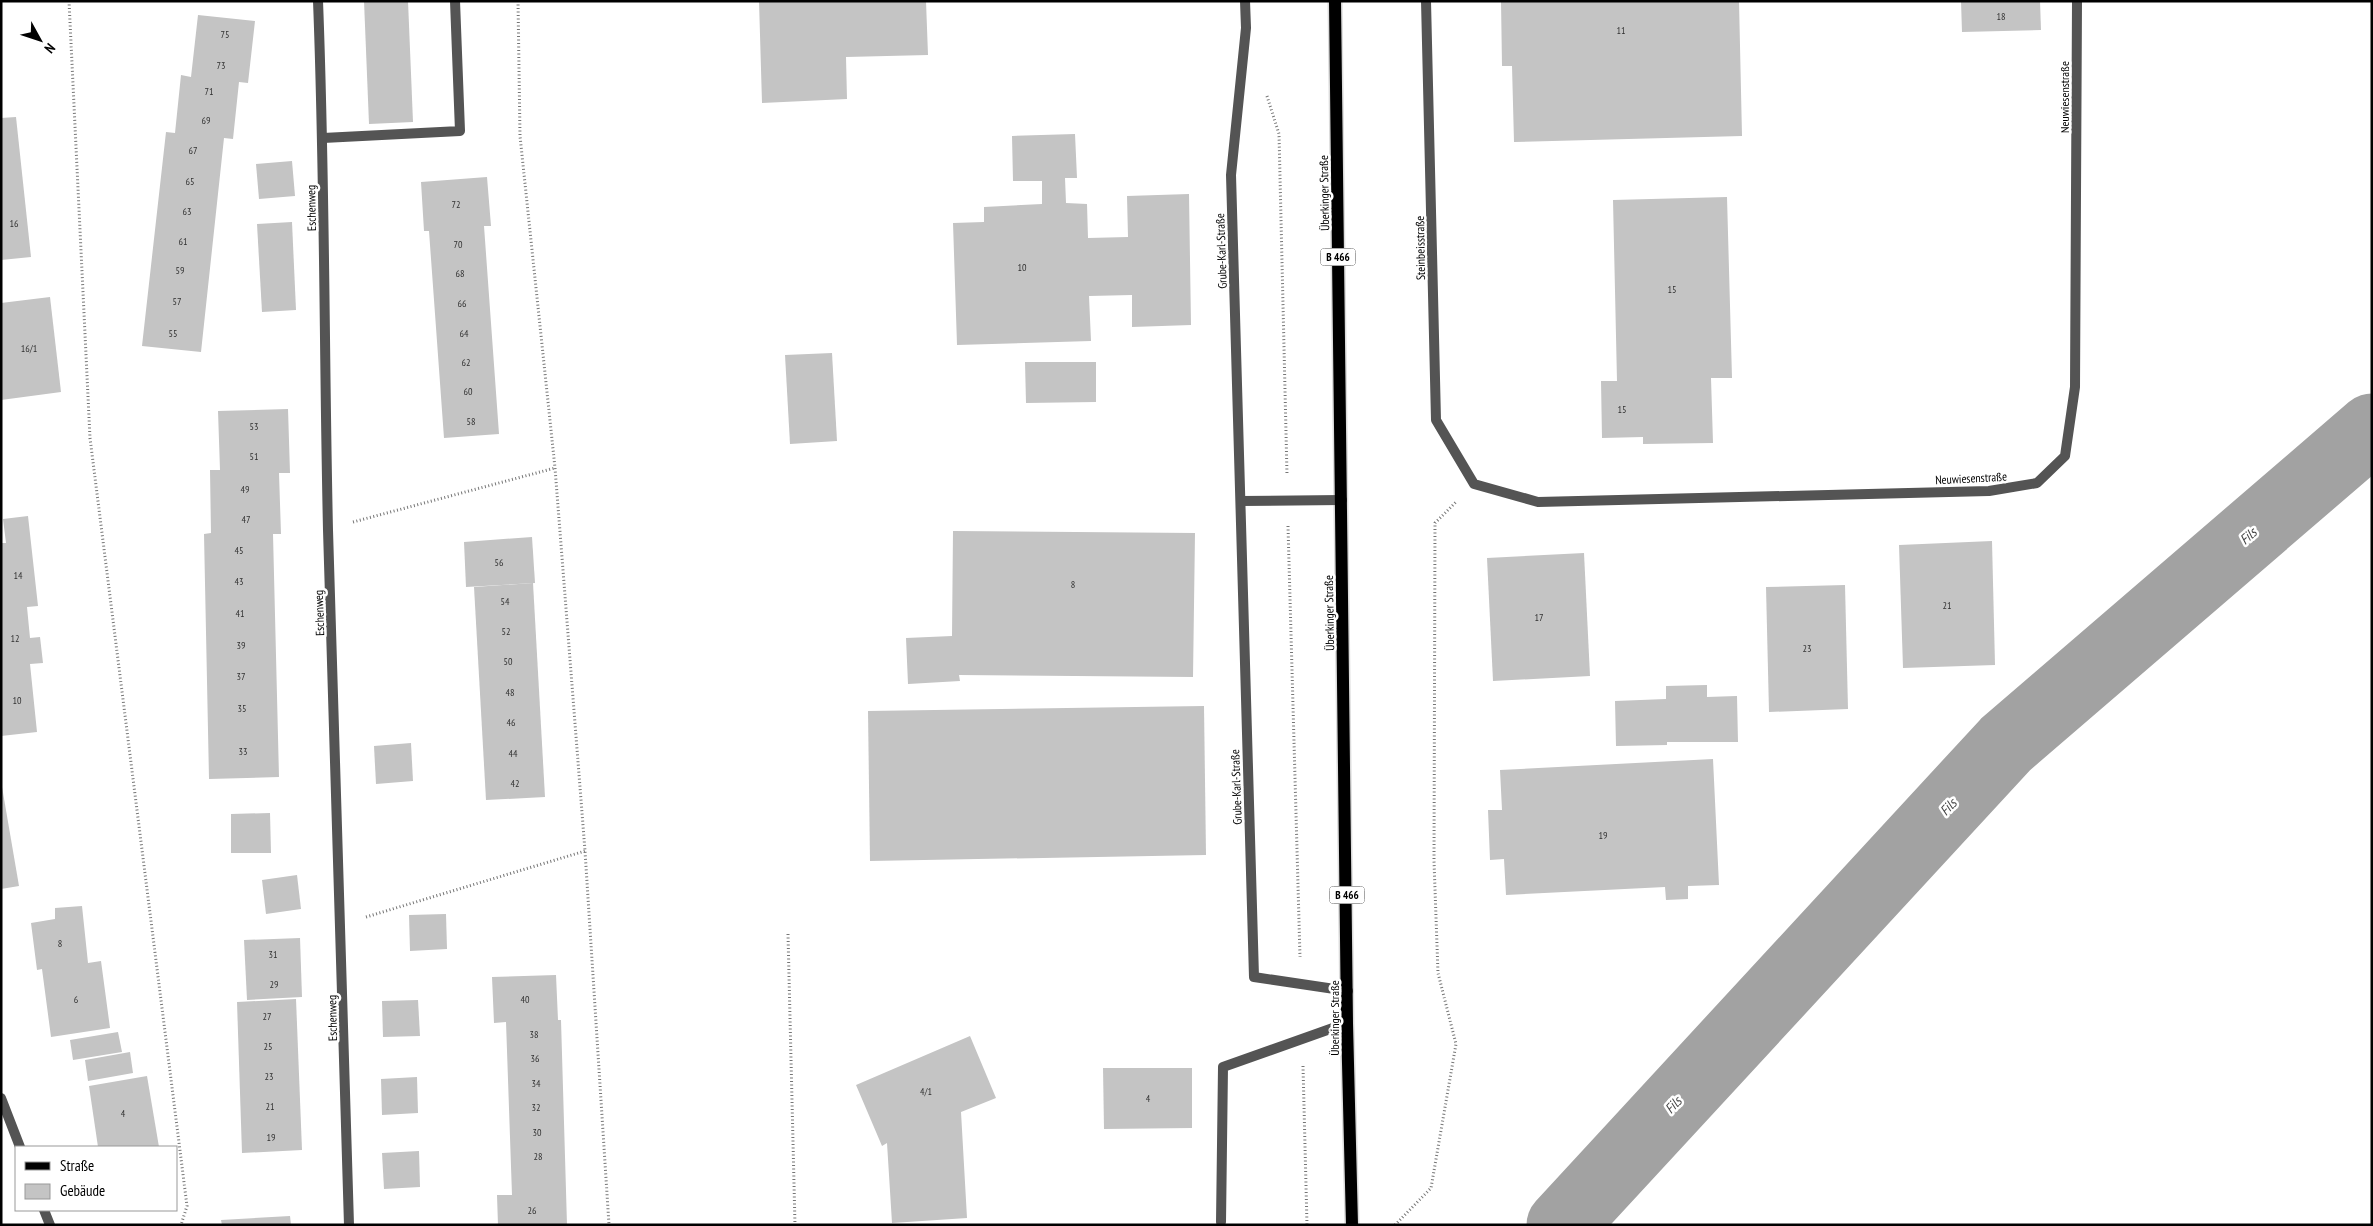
<svg xmlns="http://www.w3.org/2000/svg" width="2373" height="1226" viewBox="0 0 2373 1226" font-family="'PT Sans Narrow',sans-serif">
	<style>
		.lines { fill: none; stroke-linecap: round; stroke-linejoin: round }
		.river { stroke: #a2a2a2; stroke-width: 71 }
		.building { fill: #c4c4c4 }
		.primary-casing { stroke: #dbdbdb; stroke-width: 15 }
		.path { stroke: #767676; stroke-width: 3; stroke-dasharray: 1 2.5; stroke-linecap: butt }
		.lane { stroke: #545454; stroke-width: 10 }
		.street { stroke: #545454; stroke-width: 10 }
		.primary { stroke: #000; stroke-width: 12 }
		.labels { text-anchor: middle; dominant-baseline: central; stroke-width: 5; stroke-linejoin: round; paint-order: stroke }
		.number-label { font-size: 10px; fill: #313131 }
		.shield { fill: #fff; stroke: #4c4c4c; stroke-width: 1 }
		.shield-label { font-size: 11px; font-weight: bold; fill: #000 }
		.street-label { font-size: 12px; fill: #000; stroke: #fff }
		.water-label { font-size: 14px; font-style: italic; fill: #434343; stroke: #fff }
	</style>
	<rect width="100%" height="100%" fill="#fff"/>
	<g class="lines">
		<path class="river" d="M 1562,1225 L 2006,744 L 2372,429"/>
	</g>
	<g class="building">
		<path d="M 364,1 L 408,1 L 413,122 L 369,124 Z"/>
		<path d="M 759,1 L 926,1 L 928,55 L 846,57 L 847,99 L 762,103 Z"/>
		<path d="M 1501,1 L 1739,1 L 1742,136 L 1514,142 L 1512,66 L 1502,66 Z"/>
		<path d="M 1961,1 L 2040,1 L 2041,30 L 1962,32 Z"/>
		<path d="M 198,15 L 255,21 L 248,83 L 239,82 L 233,139 L 224,138 L 201,352 L 142,346 L 166,132 L 175,133 L 181,75 L 191,77 Z"/>
		<path d="M 16,117 L 31,257 L 1,260 L 1,118 Z"/>
		<path d="M 1075,134 L 1077,178 L 1065,178 L 1066,203 L 1087,204 L 1088,238 L 1128,237 L 1127,196 L 1189,194 L 1191,325 L 1132,327 L 1132,295 L 1089,296 L 1091,341 L 957,345 L 953,223 L 984,222 L 984,207 L 1042,204 L 1042,181 L 1013,181 L 1012,136 Z"/>
		<path d="M 292,161 L 295,196 L 259,199 L 256,164 Z"/>
		<path d="M 487,177 L 491,226 L 484,226 L 499,434 L 444,438 L 429,231 L 424,231 L 421,182 Z"/>
		<path d="M 1727,197 L 1732,378 L 1711,378 L 1713,443 L 1643,444 L 1643,437 L 1602,438 L 1601,381 L 1617,381 L 1613,200 Z"/>
		<path d="M 292,222 L 296,310 L 262,312 L 257,224 Z"/>
		<path d="M 50,297 L 61,392 L 1,400 L 1,303 Z"/>
		<path d="M 832,353 L 837,441 L 790,444 L 785,355 Z"/>
		<path d="M 1025,362 L 1096,362 L 1096,402 L 1026,403 Z"/>
		<path d="M 288,409 L 290,473 L 279,473 L 281,534 L 273,534 L 279,777 L 209,779 L 204,534 L 211,533 L 210,470 L 220,470 L 218,411 Z"/>
		<path d="M 28,516 L 38,606 L 27,607 L 30,638 L 40,637 L 43,663 L 30,664 L 37,732 L 1,736 L 1,543 L 6,543 L 3,519 Z"/>
		<path d="M 953,531 L 1195,533 L 1193,677 L 959,675 L 960,681 L 908,684 L 906,638 L 952,636 Z"/>
		<path d="M 532,537 L 535,583 L 466,587 L 464,542 Z"/>
		<path d="M 1992,541 L 1995,665 L 1903,668 L 1899,545 Z"/>
		<path d="M 1584,553 L 1590,676 L 1493,681 L 1487,558 Z"/>
		<path d="M 533,583 L 545,797 L 486,800 L 474,587 Z"/>
		<path d="M 1845,585 L 1848,709 L 1769,712 L 1766,587 Z"/>
		<path d="M 1707,685 L 1707,697 L 1737,696 L 1738,742 L 1667,742 L 1667,745 L 1616,746 L 1615,701 L 1666,699 L 1666,686 Z"/>
		<path d="M 1204,706 L 1206,855 L 870,861 L 868,711 Z"/>
		<path d="M 411,743 L 413,781 L 376,784 L 374,746 Z"/>
		<path d="M 1713,759 L 1719,885 L 1688,886 L 1688,899 L 1666,900 L 1665,887 L 1506,895 L 1504,859 L 1490,860 L 1488,810 L 1502,810 L 1500,770 Z"/>
		<path d="M 1,781 L 19,886 L 1,889 Z"/>
		<path d="M 270,813 L 271,853 L 231,853 L 231,814 Z"/>
		<path d="M 297,875 L 301,909 L 266,914 L 262,880 Z"/>
		<path d="M 82,906 L 88,963 L 101,961 L 110,1028 L 51,1037 L 42,969 L 37,970 L 31,923 L 55,919 L 55,908 Z"/>
		<path d="M 446,914 L 447,949 L 410,951 L 409,915 Z"/>
		<path d="M 300,938 L 302,997 L 247,1000 L 244,940 Z"/>
		<path d="M 556,975 L 558,1020 L 561,1020 L 567,1225 L 498,1225 L 497,1195 L 512,1195 L 506,1022 L 494,1023 L 492,977 Z"/>
		<path d="M 296,999 L 302,1150 L 242,1153 L 237,1002 Z"/>
		<path d="M 418,1000 L 420,1036 L 383,1037 L 382,1001 Z"/>
		<path d="M 118,1032 L 122,1052 L 73,1060 L 70,1040 Z"/>
		<path d="M 970,1036 L 996,1098 L 961,1112 L 967,1218 L 892,1223 L 887,1143 L 882,1146 L 856,1085 Z"/>
		<path d="M 130,1052 L 133,1073 L 88,1081 L 85,1060 Z"/>
		<path d="M 1103,1068 L 1192,1068 L 1192,1128 L 1104,1129 Z"/>
		<path d="M 147,1076 L 159,1147 L 98,1147 L 89,1086 Z"/>
		<path d="M 417,1077 L 418,1113 L 382,1115 L 381,1079 Z"/>
		<path d="M 419,1151 L 420,1187 L 384,1189 L 382,1153 Z"/>
		<path d="M 290,1216 L 291,1225 L 222,1225 L 221,1220 Z"/>
	</g>
	<g class="lines">
		<g class="primary-casing">
			<path id="primary" d="M 1335,1 L 1347,1023 L 1352,1225"/>
		</g>
		<g class="path">
			<path d="M 69,1 L 90,438 L 187,1206 L 181,1225"/>
			<path d="M 518,1 L 520,136 L 555,468 L 585,851 L 609,1225"/>
			<path d="M 1267,96 L 1279,134 L 1287,475"/>
			<path d="M 353,522 L 555,468"/>
			<path d="M 1288,526 L 1300,957"/>
			<path d="M 366,917 L 585,851"/>
			<path d="M 788,934 L 795,1225"/>
			<path d="M 1303,1066 L 1307,1225"/>
			<path d="M 1395,1225 L 1431,1188 L 1456,1044 L 1438,973 L 1434,861 L 1435,523 L 1457,501"/>
		</g>
		<g class="lane">
			<path d="M 323,138 L 460,131 L 455,1"/>
			<path d="M 1221,1222 L 1223,1067 L 1347,1023"/>
		</g>
		<g class="street">
			<path d="M 318,1 C 325,178 324,354 328,530 C 334,762 343,993 349,1225"/>
			<path d="M 1245,1 L 1246,28 L 1231,175 L 1254,977 L 1348,991"/>
			<path d="M 1426,1 L 1436,420 L 1474,484 L 1538,502 L 1989,491 L 2037,483 L 2065,456 L 2075,387 L 2077,1"/>
			<path d="M 1241,501 L 1342,500"/>
			<path d="M 1,1098 L 20,1147"/>
			<path d="M 44,1210 L 50,1225"/>
		</g>
		<use href="#primary" class="primary"/>
	</g>
	<g class="labels">
		<g class="number-label">
			<text x="2001" y="16">18</text>
			<text x="1621" y="30">11</text>
			<text x="225" y="34">75</text>
			<text x="221" y="65">73</text>
			<text x="209" y="91">71</text>
			<text x="206" y="120">69</text>
			<text x="193" y="150">67</text>
			<text x="190" y="181">65</text>
			<text x="456" y="204">72</text>
			<text x="187" y="211">63</text>
			<text x="14" y="223">16</text>
			<text x="183" y="241">61</text>
			<text x="458" y="244">70</text>
			<text x="1022" y="267">10</text>
			<text x="180" y="270">59</text>
			<text x="460" y="273">68</text>
			<text x="1672" y="289">15</text>
			<text x="177" y="301">57</text>
			<text x="462" y="303">66</text>
			<text x="173" y="333">55</text>
			<text x="464" y="333">64</text>
			<text x="29" y="348">16/1</text>
			<text x="466" y="362">62</text>
			<text x="468" y="391">60</text>
			<text x="1622" y="409">15</text>
			<text x="471" y="421">58</text>
			<text x="254" y="426">53</text>
			<text x="254" y="456">51</text>
			<text x="245" y="489">49</text>
			<text x="246" y="519">47</text>
			<text x="239" y="550">45</text>
			<text x="499" y="562">56</text>
			<text x="18" y="575">14</text>
			<text x="239" y="581">43</text>
			<text x="1073" y="584">8</text>
			<text x="505" y="601">54</text>
			<text x="1947" y="605">21</text>
			<text x="240" y="613">41</text>
			<text x="1539" y="617">17</text>
			<text x="506" y="631">52</text>
			<text x="15" y="638">12</text>
			<text x="241" y="645">39</text>
			<text x="1807" y="648">23</text>
			<text x="508" y="661">50</text>
			<text x="241" y="676">37</text>
			<text x="510" y="692">48</text>
			<text x="17" y="700">10</text>
			<text x="242" y="708">35</text>
			<text x="511" y="722">46</text>
			<text x="243" y="751">33</text>
			<text x="513" y="753">44</text>
			<text x="515" y="783">42</text>
			<text x="1603" y="835">19</text>
			<text x="60" y="943">8</text>
			<text x="273" y="954">31</text>
			<text x="274" y="984">29</text>
			<text x="76" y="999">6</text>
			<text x="525" y="999">40</text>
			<text x="267" y="1016">27</text>
			<text x="534" y="1034">38</text>
			<text x="268" y="1046">25</text>
			<text x="535" y="1058">36</text>
			<text x="269" y="1076">23</text>
			<text x="536" y="1083">34</text>
			<text x="926" y="1091">4/1</text>
			<text x="1148" y="1098">4</text>
			<text x="270" y="1106">21</text>
			<text x="536" y="1107">32</text>
			<text x="123" y="1113">4</text>
			<text x="537" y="1132">30</text>
			<text x="271" y="1137">19</text>
			<text x="538" y="1156">28</text>
			<text x="532" y="1210">26</text>
		</g>
		<g class="shield">
			<rect x="1320.5" y="248.5" width="35" height="17" rx="4"/>
			<rect x="1329.5" y="886.5" width="35" height="17" rx="4"/>
		</g>
		<g class="shield-label">
			<text x="1338" y="257">B 466</text>
			<text x="1347" y="895">B 466</text>
		</g>
		<g class="street-label">
			<text transform="translate(2064 97) rotate(-90)">Neuwiesenstraße</text>
			<text transform="translate(1324 193) rotate(-91)">Überkinger Straße</text>
			<text transform="translate(311 208) rotate(-91)">Eschenweg</text>
			<text transform="translate(1420 248) rotate(-91)">Steinbeisstraße</text>
			<text transform="translate(1221 251) rotate(-92)">Grube-Karl-Straße</text>
			<text transform="translate(1971 478) rotate(-3)">Neuwiesenstraße</text>
			<text transform="translate(319 613) rotate(-92)">Eschenweg</text>
			<text transform="translate(1329 613) rotate(-91)">Überkinger Straße</text>
			<text transform="translate(1236 787) rotate(-92)">Grube-Karl-Straße</text>
			<text transform="translate(332 1018) rotate(-91)">Eschenweg</text>
			<text transform="translate(1334 1018) rotate(-90)">Überkinger Straße</text>
		</g>
		<g class="water-label">
			<text transform="translate(2248 536) rotate(-41)">Fils</text>
			<text transform="translate(1948 807) rotate(-47)">Fils</text>
			<text transform="translate(1673 1105) rotate(-47)">Fils</text>
		</g>
	</g>
	<rect width="2373" height="1226" fill="none" stroke="#000000" stroke-width="5"/>
	<rect x="15" y="1146" width="162" height="65" fill="#ffffff" stroke="#999999"/>
	<rect x="25" y="1162" width="25" height="8" fill="#000000" stroke="#999999"/>
	<text x="60" y="1171" font-size="15" fill="#000000">Straße</text>
	<rect x="25" y="1184" width="25" height="15" fill="#c4c4c4" stroke="#999999"/>
	<text x="60" y="1196" font-size="15" fill="#000000">Gebäude</text>
	<g transform="translate(40 40) rotate(130)" stroke="#ffffff" stroke-width="4" paint-order="stroke">
	<path d="M0-4L9 19L0 12L-9 19Z" fill="#000000"/>
	<text y="-8" font-size="14" font-weight="bold" text-anchor="middle" fill="#000000">N</text>
	</g>
</svg>
